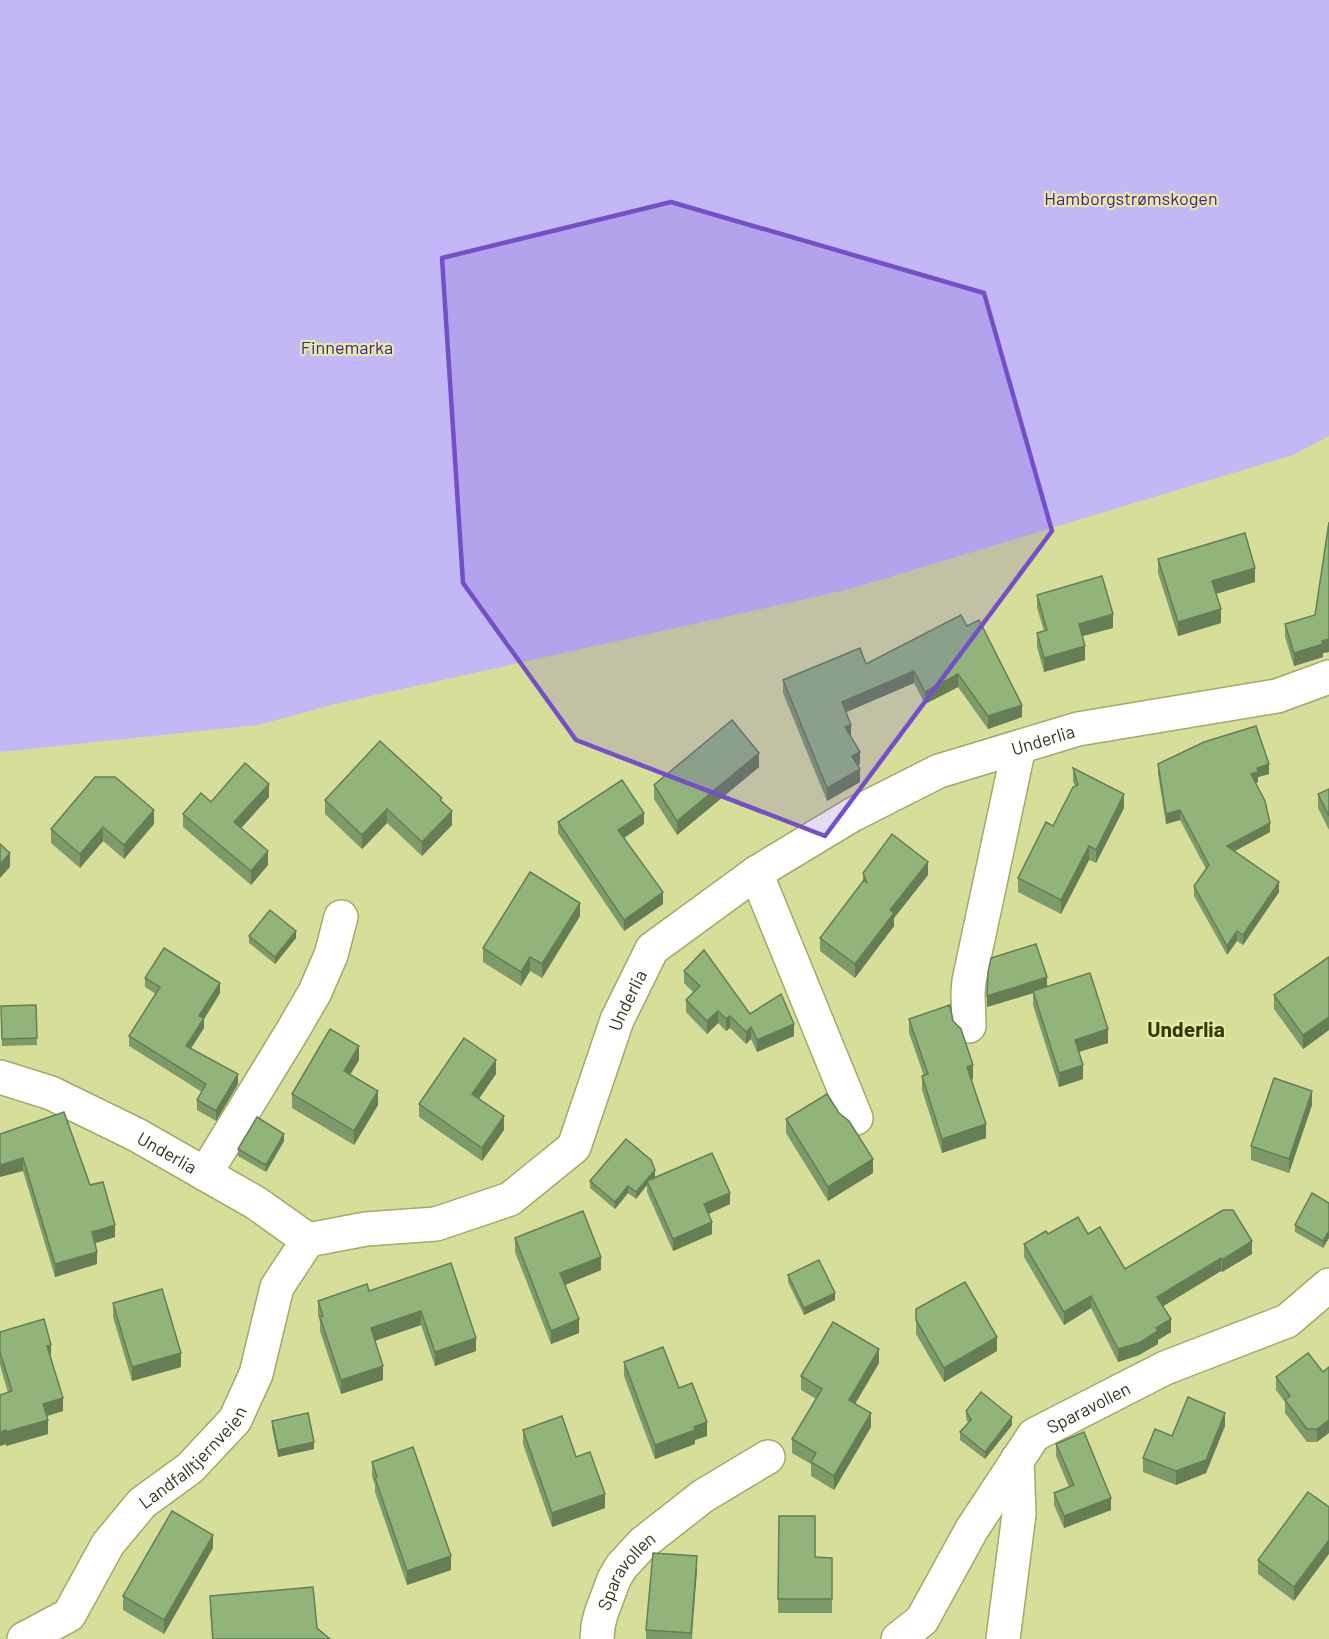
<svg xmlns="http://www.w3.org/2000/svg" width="1329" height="1639" viewBox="0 0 1329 1639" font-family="Barlow,sans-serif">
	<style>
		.green { fill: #c4b7f5 }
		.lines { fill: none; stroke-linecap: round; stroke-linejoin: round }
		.minor-casing { stroke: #a3aa68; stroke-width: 36 }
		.minor { stroke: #fff; stroke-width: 33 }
		.wall { fill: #7d9b6a }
		.shaded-wall { fill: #667e56 }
		.building { fill: #91b47b; stroke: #667e56; stroke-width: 1.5 }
		.marked { fill: #754fc8; fill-opacity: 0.2; stroke: #754fc8; stroke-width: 4.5; stroke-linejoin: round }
		.labels { text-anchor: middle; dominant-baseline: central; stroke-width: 4.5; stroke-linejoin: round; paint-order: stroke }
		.park-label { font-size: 18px; fill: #4c1797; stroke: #e3eba6 }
		.street-label { font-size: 18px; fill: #34371b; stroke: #e3eba6 }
		.quarter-label { font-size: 21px; font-weight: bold; fill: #333701; stroke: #e3eba6 }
	</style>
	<rect width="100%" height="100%" fill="#d6de9a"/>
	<path class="green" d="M 0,0 L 1329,0 L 1329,436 L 1293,455 L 850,589 L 335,704 L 258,725 L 0,752 Z"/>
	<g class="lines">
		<g class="minor-casing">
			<g id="minor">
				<path d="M 756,873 L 856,1118"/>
				<path d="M 969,1026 L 968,993 L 969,981 L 1019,747"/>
				<path id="s1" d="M 0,1077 L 51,1093 L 137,1135 L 256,1203 L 308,1240 L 366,1229 L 436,1224 L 510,1199 L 574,1147 L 617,1020 L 652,949 L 756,873 L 852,815 L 939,771 L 1078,729 L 1277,696 L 1329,677"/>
				<path d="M 205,1174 L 293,1030 L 315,992 L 331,955 L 341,917"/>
				<path id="s2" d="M 24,1639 L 69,1615 L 108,1544 L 142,1503 L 190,1468 L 235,1420 L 256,1374 L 277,1287 L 308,1240"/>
				<path id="s3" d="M 597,1639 L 598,1626 L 601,1614 L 614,1579 L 621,1567 L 643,1543 L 703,1496 L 768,1457"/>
				<path id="s4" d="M 898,1639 L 922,1620 L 972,1529 L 1034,1435 L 1165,1368 L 1287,1321 L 1329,1285"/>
				<path d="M 1003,1639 L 1019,1514 L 1017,1460"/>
			</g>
		</g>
		<use href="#minor" class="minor"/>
	</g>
	<g class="wall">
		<path d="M 1329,522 L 1329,652 L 1323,653 L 1323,657 L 1294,666 L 1285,637 L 1285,624 L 1315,615 Z"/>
		<path d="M 1158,559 L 1255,582 L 1216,594 L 1221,623 L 1178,636 L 1158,573 Z"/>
		<path d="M 1037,595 L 1113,628 L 1082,636 L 1085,660 L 1044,672 L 1037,647 L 1037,633 L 1044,631 L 1037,608 Z"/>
		<path d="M 967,626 L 1022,717 L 988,729 L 958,687 L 925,704 L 914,683 L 846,712 L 851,737 L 860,764 L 857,765 L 860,782 L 827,801 L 783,693 L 783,680 L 866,664 Z"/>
		<path d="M 1158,764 L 1269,774 L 1258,777 L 1258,782 L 1255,783 L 1270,832 L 1235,851 L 1279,892 L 1243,945 L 1237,941 L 1227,955 L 1194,896 L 1194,886 L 1206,869 L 1180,820 L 1166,824 L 1158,774 Z"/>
		<path d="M 759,767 L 677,835 L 654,799 L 654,785 Z"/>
		<path d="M 1073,768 L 1124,808 L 1096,863 L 1089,860 L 1061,914 L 1018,892 L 1018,878 L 1053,826 L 1075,786 L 1073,782 Z"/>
		<path d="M 1329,789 L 1329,830 L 1318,808 L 1318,794 Z"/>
		<path d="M 269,797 L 241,828 L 268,865 L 251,885 L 183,827 L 183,814 L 211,802 Z"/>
		<path d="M 325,800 L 442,802 L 452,825 L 422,856 L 387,823 L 362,849 L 325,814 Z"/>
		<path d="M 558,822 L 644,824 L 624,838 L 663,904 L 624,931 L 558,833 Z"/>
		<path d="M 154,824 L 124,859 L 103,841 L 80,868 L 51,843 L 51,829 Z"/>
		<path d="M 863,873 L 928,875 L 894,918 L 894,926 L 855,978 L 820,951 L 820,938 L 863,882 Z"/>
		<path d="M 580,916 L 542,978 L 530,971 L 521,986 L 483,962 L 483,948 Z"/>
		<path d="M 249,936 L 296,938 L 275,964 L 249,943 Z"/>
		<path d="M 1329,957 L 1329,1030 L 1303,1049 L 1274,1009 L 1274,995 Z"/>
		<path d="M 684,971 L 750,1014 L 794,1036 L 757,1052 L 751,1039 L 746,1044 L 730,1028 L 726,1031 L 718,1023 L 707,1034 L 686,1012 L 686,1000 L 693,992 L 684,983 Z"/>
		<path d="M 145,978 L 220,993 L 204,1019 L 204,1028 L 191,1048 L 238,1084 L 216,1121 L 197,1110 L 197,1100 L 202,1092 L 129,1046 L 129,1036 L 156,994 L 145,987 Z"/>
		<path d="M 1047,986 L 1108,1043 L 1079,1052 L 1083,1079 L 1059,1087 L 1033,1005 L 1033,993 L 987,1007 Z"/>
		<path d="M 36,1005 L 37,1045 L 2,1046 L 1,1006 Z"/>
		<path d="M 909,1019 L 953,1021 L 973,1079 L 971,1080 L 986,1138 L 942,1153 L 922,1090 L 922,1076 L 924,1076 L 909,1033 Z"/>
		<path d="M 359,1060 L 350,1074 L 378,1105 L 354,1145 L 292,1108 L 292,1094 Z"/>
		<path d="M 496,1074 L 479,1099 L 504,1130 L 482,1161 L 419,1117 L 419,1104 Z"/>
		<path d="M 1312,1105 L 1289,1173 L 1251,1160 L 1251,1146 Z"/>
		<path d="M 786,1119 L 873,1173 L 828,1201 L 786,1133 Z"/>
		<path d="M 0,1134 L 90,1185 L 115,1237 L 95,1243 L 97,1264 L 55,1277 L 23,1171 Z"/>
		<path d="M 284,1141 L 266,1172 L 238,1156 L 238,1149 Z"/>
		<path d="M 655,1177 L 654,1178 L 730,1204 L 708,1214 L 712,1234 L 673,1251 L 647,1192 L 647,1185 L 636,1199 L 628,1193 L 615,1209 L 590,1188 L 590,1181 Z"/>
		<path d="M 1329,1203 L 1329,1238 L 1323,1248 L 1295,1232 L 1295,1225 Z"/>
		<path d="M 1048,1234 L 1088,1234 L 1125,1269 L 1252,1254 L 1222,1272 L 1221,1271 L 1163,1306 L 1171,1332 L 1158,1340 L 1158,1344 L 1139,1355 L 1118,1362 L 1091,1308 L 1064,1325 L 1024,1257 L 1024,1244 Z"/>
		<path d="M 515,1238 L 601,1270 L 565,1285 L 579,1333 L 551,1344 L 515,1252 Z"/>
		<path d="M 451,1263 L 476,1351 L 435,1366 L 421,1325 L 375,1341 L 383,1380 L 341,1394 L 320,1331 L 320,1322 L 318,1315 L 318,1301 L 369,1291 Z"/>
		<path d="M 788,1275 L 835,1300 L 804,1315 L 788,1282 Z"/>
		<path d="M 113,1303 L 181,1367 L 132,1381 L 113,1317 Z"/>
		<path d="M 916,1320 L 997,1351 L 944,1382 L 916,1334 Z"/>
		<path d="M 0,1332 L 51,1358 L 63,1411 L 47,1416 L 48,1434 L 6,1446 L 6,1444 L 0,1446 L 0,1395 L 8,1393 L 0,1365 Z"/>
		<path d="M 624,1362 L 679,1388 L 707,1436 L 695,1440 L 695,1444 L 655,1459 L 624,1376 Z"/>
		<path d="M 879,1363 L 855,1404 L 871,1427 L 834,1490 L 811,1476 L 811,1464 L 792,1453 L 792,1439 L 816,1399 L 801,1390 L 801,1376 Z"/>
		<path d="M 1323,1372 L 1317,1442 L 1307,1442 L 1285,1413 L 1285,1402 L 1276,1390 L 1276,1377 Z"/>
		<path d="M 966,1411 L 1012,1425 L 985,1459 L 960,1440 L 960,1432 L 968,1423 L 966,1418 Z"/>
		<path d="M 272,1421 L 314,1449 L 278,1457 L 272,1428 Z"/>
		<path d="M 1225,1426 L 1206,1473 L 1176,1485 L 1143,1472 L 1143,1458 L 1172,1436 Z"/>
		<path d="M 523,1430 L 576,1457 L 605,1508 L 552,1527 L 523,1444 Z"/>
		<path d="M 1056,1444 L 1111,1510 L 1064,1528 L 1054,1505 L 1054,1493 L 1069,1487 L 1056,1456 Z"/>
		<path d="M 372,1462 L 451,1570 L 407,1585 L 375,1492 L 375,1485 L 372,1476 Z"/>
		<path d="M 1308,1492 L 1294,1601 L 1258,1574 L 1258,1560 Z"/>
		<path d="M 779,1516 L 815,1557 L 832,1558 L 832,1613 L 778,1613 Z"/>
		<path d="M 213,1548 L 164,1634 L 123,1610 L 123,1596 Z"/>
		<path d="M 697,1570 L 692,1639 L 646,1639 L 646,1630 Z"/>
		<path d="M 210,1596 L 317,1628 L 330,1639 L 212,1639 L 210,1609 Z"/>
	</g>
	<g class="shaded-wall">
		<path d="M 1255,568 L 1255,582 L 1212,595 L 1212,581 Z"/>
		<path d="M 1221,609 L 1221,623 L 1178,636 L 1178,622 Z"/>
		<path d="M 1113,614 L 1113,628 L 1079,637 L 1079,624 Z"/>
		<path d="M 1329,639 L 1329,652 L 1323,653 L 1323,657 L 1294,666 L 1294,653 Z"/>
		<path d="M 1085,646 L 1085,660 L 1044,672 L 1044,658 Z"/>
		<path d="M 914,671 L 914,683 L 842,714 L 842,702 Z"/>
		<path d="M 958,674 L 958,687 L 925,704 L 925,692 Z"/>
		<path d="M 1022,705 L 1022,717 L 988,729 L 988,716 Z"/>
		<path d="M 851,725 L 851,737 L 845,727 Z"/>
		<path d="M 860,752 L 860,764 L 852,768 L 852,756 Z"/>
		<path d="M 759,753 L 759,767 L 677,835 L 677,821 Z"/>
		<path d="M 1269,764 L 1269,774 L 1258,777 L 1258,782 L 1251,784 L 1251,774 L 1257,768 Z"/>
		<path d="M 860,769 L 860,782 L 827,801 L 827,788 Z"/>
		<path d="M 269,784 L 269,797 L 234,836 L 234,822 Z"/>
		<path d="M 1124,794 L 1124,808 L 1096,863 L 1096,850 Z"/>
		<path d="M 387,809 L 387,823 L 362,849 L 362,835 Z"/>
		<path d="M 154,810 L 154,824 L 124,859 L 124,845 Z"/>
		<path d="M 1180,810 L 1180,820 L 1166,824 L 1166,814 Z"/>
		<path d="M 452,811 L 452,825 L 422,856 L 422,842 Z"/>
		<path d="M 644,813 L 644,824 L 618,842 L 618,830 Z"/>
		<path d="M 1270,823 L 1270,832 L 1227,855 L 1227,846 Z"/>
		<path d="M 103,827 L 103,841 L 80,868 L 80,854 Z"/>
		<path d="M 1089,846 L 1089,860 L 1061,914 L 1061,900 Z"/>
		<path d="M 268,851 L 268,865 L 251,885 L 251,871 Z"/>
		<path d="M 10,853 L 10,867 L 0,878 L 0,864 Z"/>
		<path d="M 928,862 L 928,875 L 894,918 L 894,926 L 855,978 L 855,964 L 890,910 Z"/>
		<path d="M 1279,882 L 1279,892 L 1243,945 L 1243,935 Z"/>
		<path d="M 663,892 L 663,904 L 624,931 L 624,920 Z"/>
		<path d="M 580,903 L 580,916 L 542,978 L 542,964 Z"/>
		<path d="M 296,931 L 296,938 L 275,964 L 275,957 Z"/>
		<path d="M 1237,931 L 1237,941 L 1227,955 L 1227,946 Z"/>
		<path d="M 530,957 L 530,971 L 521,986 L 521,972 Z"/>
		<path d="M 1047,977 L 1047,989 L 987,1007 L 987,996 Z"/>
		<path d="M 220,983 L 220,993 L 204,1019 L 204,1028 L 186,1056 L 186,1046 L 199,1016 Z"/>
		<path d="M 718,1011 L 718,1023 L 707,1034 L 707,1021 Z"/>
		<path d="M 730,1016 L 730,1028 L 726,1031 L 726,1019 Z"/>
		<path d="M 1329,1017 L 1329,1030 L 1303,1049 L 1303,1035 Z"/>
		<path d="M 794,1024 L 794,1036 L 757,1052 L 757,1040 Z"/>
		<path d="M 751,1027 L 751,1039 L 746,1044 L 746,1032 Z"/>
		<path d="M 1108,1029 L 1108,1043 L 1075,1053 L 1075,1040 Z"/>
		<path d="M 359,1046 L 359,1060 L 344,1085 L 344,1071 Z"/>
		<path d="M 496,1060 L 496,1074 L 472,1108 L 472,1094 Z"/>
		<path d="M 973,1065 L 973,1079 L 967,1081 L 967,1067 Z"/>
		<path d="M 1083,1065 L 1083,1079 L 1059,1087 L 1059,1073 Z"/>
		<path d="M 238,1074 L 238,1084 L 216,1121 L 216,1111 Z"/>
		<path d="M 378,1091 L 378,1105 L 354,1145 L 354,1131 Z"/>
		<path d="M 1312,1091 L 1312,1105 L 1289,1173 L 1289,1159 Z"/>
		<path d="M 504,1116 L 504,1130 L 482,1161 L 482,1148 Z"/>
		<path d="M 986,1124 L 986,1138 L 942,1153 L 942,1139 Z"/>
		<path d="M 284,1134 L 284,1141 L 266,1172 L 266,1165 Z"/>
		<path d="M 23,1158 L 23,1171 L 0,1177 L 0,1165 Z"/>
		<path d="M 873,1159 L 873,1173 L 828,1201 L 828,1187 Z"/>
		<path d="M 655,1170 L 655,1177 L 649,1184 L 647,1181 L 647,1185 L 636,1199 L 636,1192 Z"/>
		<path d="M 628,1186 L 628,1193 L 615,1209 L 615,1202 Z"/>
		<path d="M 730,1193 L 730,1204 L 704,1216 L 704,1204 Z"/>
		<path d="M 712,1222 L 712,1234 L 673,1251 L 673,1239 Z"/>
		<path d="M 115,1225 L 115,1237 L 92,1244 L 92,1232 Z"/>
		<path d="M 1329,1231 L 1329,1238 L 1323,1248 L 1323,1241 Z"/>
		<path d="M 1252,1241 L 1252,1254 L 1222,1272 L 1222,1260 Z"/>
		<path d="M 97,1252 L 97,1264 L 55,1277 L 55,1264 Z"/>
		<path d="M 601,1257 L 601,1270 L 560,1287 L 560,1273 Z"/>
		<path d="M 1221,1258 L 1221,1271 L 1157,1310 L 1157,1297 Z"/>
		<path d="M 835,1293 L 835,1300 L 804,1315 L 804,1308 Z"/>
		<path d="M 1091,1296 L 1091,1308 L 1064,1325 L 1064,1312 Z"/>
		<path d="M 421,1311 L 421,1325 L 371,1342 L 371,1328 Z"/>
		<path d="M 579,1319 L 579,1333 L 551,1344 L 551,1331 Z"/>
		<path d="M 1171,1319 L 1171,1332 L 1158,1340 L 1158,1344 L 1139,1355 L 1118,1362 L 1118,1349 Z"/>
		<path d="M 997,1337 L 997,1351 L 944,1382 L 944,1368 Z"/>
		<path d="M 476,1338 L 476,1351 L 435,1366 L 435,1352 Z"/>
		<path d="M 51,1345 L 51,1359 L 47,1346 Z"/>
		<path d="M 879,1349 L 879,1363 L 849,1414 L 849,1400 Z"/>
		<path d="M 181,1353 L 181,1367 L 132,1381 L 132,1367 Z"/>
		<path d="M 383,1366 L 383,1380 L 341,1394 L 341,1380 Z"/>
		<path d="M 63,1398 L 63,1411 L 43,1417 L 43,1404 Z"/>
		<path d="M 871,1413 L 871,1427 L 834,1490 L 834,1476 Z"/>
		<path d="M 1225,1413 L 1225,1426 L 1206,1473 L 1176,1485 L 1176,1471 Z"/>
		<path d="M 1012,1417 L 1012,1425 L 985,1459 L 985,1452 Z"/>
		<path d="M 48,1420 L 48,1434 L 6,1446 L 6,1432 Z"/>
		<path d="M 1329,1420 L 1329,1433 L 1317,1442 L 1317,1429 Z"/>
		<path d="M 707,1422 L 707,1436 L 695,1440 L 695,1444 L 655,1459 L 655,1445 L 694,1427 Z"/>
		<path d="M 6,1430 L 6,1444 L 0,1446 L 0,1432 Z"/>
		<path d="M 314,1442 L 314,1449 L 278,1457 L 278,1450 Z"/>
		<path d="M 605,1494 L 605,1508 L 552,1527 L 552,1513 Z"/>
		<path d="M 1111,1498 L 1111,1510 L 1064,1528 L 1064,1516 Z"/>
		<path d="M 213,1535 L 213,1548 L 164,1634 L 164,1620 Z"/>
		<path d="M 1329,1540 L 1329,1554 L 1294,1601 L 1294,1587 Z"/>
		<path d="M 451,1556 L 451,1570 L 407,1585 L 407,1571 Z"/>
		<path d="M 697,1556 L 697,1570 L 691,1639 L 691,1633 Z"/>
	</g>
	<g class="building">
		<path d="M 1329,522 L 1329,639 L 1322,641 L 1323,644 L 1294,653 L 1285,624 L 1315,615 Z"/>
		<path d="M 1245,533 L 1255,568 L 1212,581 L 1221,609 L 1178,622 L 1158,559 Z"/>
		<path d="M 1102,576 L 1113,614 L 1079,624 L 1085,646 L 1044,658 L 1037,633 L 1047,630 L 1037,595 Z"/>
		<path d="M 961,615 L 967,626 L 979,620 L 1022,705 L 988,716 L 958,674 L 925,692 L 914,671 L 842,702 L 851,725 L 845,727 L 860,752 L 852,756 L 860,769 L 827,788 L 783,680 L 860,648 L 866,664 Z"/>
		<path d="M 732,720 L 759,753 L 677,821 L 654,785 Z"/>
		<path d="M 1256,726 L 1269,764 L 1257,768 L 1258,772 L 1251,774 L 1265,801 L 1270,823 L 1227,846 L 1279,882 L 1243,935 L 1237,931 L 1227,946 L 1194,886 L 1209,865 L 1180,810 L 1166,814 L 1158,764 L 1204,742 Z"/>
		<path d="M 380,741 L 442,798 L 440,800 L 452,811 L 422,842 L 387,809 L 362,835 L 325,800 Z"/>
		<path d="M 245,763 L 269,784 L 234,822 L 268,851 L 251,871 L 183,814 L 201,793 L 211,802 Z"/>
		<path d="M 1073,768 L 1124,794 L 1096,850 L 1089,846 L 1061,900 L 1018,878 L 1046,822 L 1053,826 L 1073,787 L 1078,785 Z"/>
		<path d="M 95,777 L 115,777 L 154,810 L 124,845 L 103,827 L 80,854 L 51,829 Z"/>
		<path d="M 622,780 L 644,813 L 618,830 L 663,892 L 624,920 L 558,822 Z"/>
		<path d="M 1329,789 L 1329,816 L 1318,794 Z"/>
		<path d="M 892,834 L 928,862 L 890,910 L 894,913 L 855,964 L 820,938 L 864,880 L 867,883 L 863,873 Z"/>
		<path d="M 0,844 L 10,853 L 0,864 Z"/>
		<path d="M 530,872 L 580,903 L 542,964 L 530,957 L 521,972 L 483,948 Z"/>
		<path d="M 270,910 L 296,931 L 275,957 L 249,936 Z"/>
		<path d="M 1036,944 L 1047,977 L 987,996 L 988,972 L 991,958 Z"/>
		<path d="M 164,948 L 220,983 L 199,1016 L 204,1018 L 186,1046 L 238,1074 L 216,1111 L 197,1100 L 206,1084 L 129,1036 L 160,987 L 145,978 Z"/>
		<path d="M 704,950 L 750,1014 L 781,994 L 794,1024 L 757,1040 L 751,1027 L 746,1032 L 730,1016 L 726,1019 L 718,1011 L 707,1021 L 686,1000 L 700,986 L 684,971 Z"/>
		<path d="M 1329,957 L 1329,1017 L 1303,1035 L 1274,995 Z"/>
		<path d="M 1090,973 L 1108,1029 L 1075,1040 L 1083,1065 L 1059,1073 L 1033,991 Z"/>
		<path d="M 36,1005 L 37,1038 L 2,1039 L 1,1006 Z"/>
		<path d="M 950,1005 L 953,1021 L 961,1029 L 973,1065 L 967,1067 L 986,1124 L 942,1139 L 922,1076 L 928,1074 L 909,1019 Z"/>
		<path d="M 330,1029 L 359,1046 L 344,1071 L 378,1091 L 354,1131 L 292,1094 Z"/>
		<path d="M 464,1038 L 496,1060 L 472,1094 L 504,1116 L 482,1148 L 419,1104 Z"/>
		<path d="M 1274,1078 L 1312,1091 L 1289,1159 L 1251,1146 Z"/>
		<path d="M 827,1094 L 839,1113 L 849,1121 L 873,1159 L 828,1187 L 786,1119 Z"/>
		<path d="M 64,1112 L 90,1185 L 103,1182 L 115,1225 L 92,1232 L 97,1252 L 55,1264 L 23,1158 L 0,1165 L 0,1134 Z"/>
		<path d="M 257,1117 L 284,1134 L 266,1165 L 238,1149 Z"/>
		<path d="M 626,1139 L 651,1160 L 655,1170 L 636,1192 L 628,1186 L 615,1202 L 590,1181 Z"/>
		<path d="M 712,1153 L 730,1193 L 704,1204 L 712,1222 L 673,1239 L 647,1181 Z"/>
		<path d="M 1312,1193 L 1329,1203 L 1329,1231 L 1323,1241 L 1295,1225 Z"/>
		<path d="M 1223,1210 L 1233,1210 L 1252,1241 L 1222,1260 L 1221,1258 L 1157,1297 L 1171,1319 L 1156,1328 L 1158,1331 L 1139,1343 L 1118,1349 L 1091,1296 L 1064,1312 L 1024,1244 L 1046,1231 L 1048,1234 L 1078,1217 L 1088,1234 L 1100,1227 L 1125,1269 Z"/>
		<path d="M 583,1211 L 601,1257 L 560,1273 L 579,1319 L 551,1331 L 515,1238 Z"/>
		<path d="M 819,1260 L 835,1293 L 804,1308 L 788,1275 Z"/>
		<path d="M 451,1263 L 476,1338 L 435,1352 L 421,1311 L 371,1328 L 383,1366 L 341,1380 L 320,1317 L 323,1316 L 318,1301 L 367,1284 L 369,1291 Z"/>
		<path d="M 965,1282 L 997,1337 L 944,1368 L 916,1320 L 916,1309 Z"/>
		<path d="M 162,1289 L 181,1353 L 132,1367 L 113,1303 Z"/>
		<path d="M 44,1319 L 51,1345 L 47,1346 L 63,1398 L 43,1404 L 48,1420 L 6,1432 L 6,1430 L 0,1432 L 0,1395 L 12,1391 L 0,1352 L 0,1332 Z"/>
		<path d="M 833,1322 L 879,1349 L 849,1400 L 871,1413 L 834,1476 L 811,1462 L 816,1453 L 792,1439 L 822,1389 L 801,1376 Z"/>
		<path d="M 663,1347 L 679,1388 L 692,1383 L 707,1422 L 694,1427 L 695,1430 L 655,1445 L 624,1362 Z"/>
		<path d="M 1308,1353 L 1323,1372 L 1329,1367 L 1329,1420 L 1317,1429 L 1307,1429 L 1285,1400 L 1290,1396 L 1276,1377 Z"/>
		<path d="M 981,1392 L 1012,1417 L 985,1452 L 960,1432 L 971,1420 L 966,1411 Z"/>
		<path d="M 1188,1397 L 1225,1413 L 1206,1460 L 1176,1471 L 1143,1458 L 1155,1429 L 1172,1436 Z"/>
		<path d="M 308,1413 L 314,1442 L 278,1450 L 272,1421 Z"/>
		<path d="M 562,1416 L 576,1457 L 590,1452 L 605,1494 L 552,1513 L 523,1430 Z"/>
		<path d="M 1084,1432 L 1111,1498 L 1064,1516 L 1054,1493 L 1074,1485 L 1056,1444 Z"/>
		<path d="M 413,1447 L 451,1556 L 407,1571 L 375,1478 L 377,1477 L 372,1462 Z"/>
		<path d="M 1308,1492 L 1329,1507 L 1329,1540 L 1294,1587 L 1258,1560 Z"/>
		<path d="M 172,1511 L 213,1535 L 164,1620 L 123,1596 Z"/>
		<path d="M 779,1516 L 815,1516 L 815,1557 L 832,1558 L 832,1599 L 778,1599 Z"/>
		<path d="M 653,1553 L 697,1556 L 691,1633 L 646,1630 Z"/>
		<path d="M 313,1587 L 317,1628 L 330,1639 L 213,1639 L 210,1596 Z"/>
	</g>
	<path class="marked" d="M 671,202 L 984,293 L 1052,531 L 825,836 L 576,740 L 463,583 L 442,258 Z"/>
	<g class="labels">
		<g class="park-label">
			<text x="1131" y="198">Hamborgstrømskogen</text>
			<text x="347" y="347">Finnemarka</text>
		</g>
		<g class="street-label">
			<text stroke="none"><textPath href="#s1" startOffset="1300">Underlia</textPath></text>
			<text stroke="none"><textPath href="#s1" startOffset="796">Underlia</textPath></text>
			<text stroke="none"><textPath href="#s1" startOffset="184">Underlia</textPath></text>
			<text stroke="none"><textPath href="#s4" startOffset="308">Sparavollen</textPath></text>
			<text stroke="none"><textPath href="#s2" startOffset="254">Landfalltjernveien</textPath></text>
			<text stroke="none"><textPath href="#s3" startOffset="76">Sparavollen</textPath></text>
		</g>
		<g class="quarter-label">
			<text x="1186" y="1028">Underlia</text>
		</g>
	</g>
</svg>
